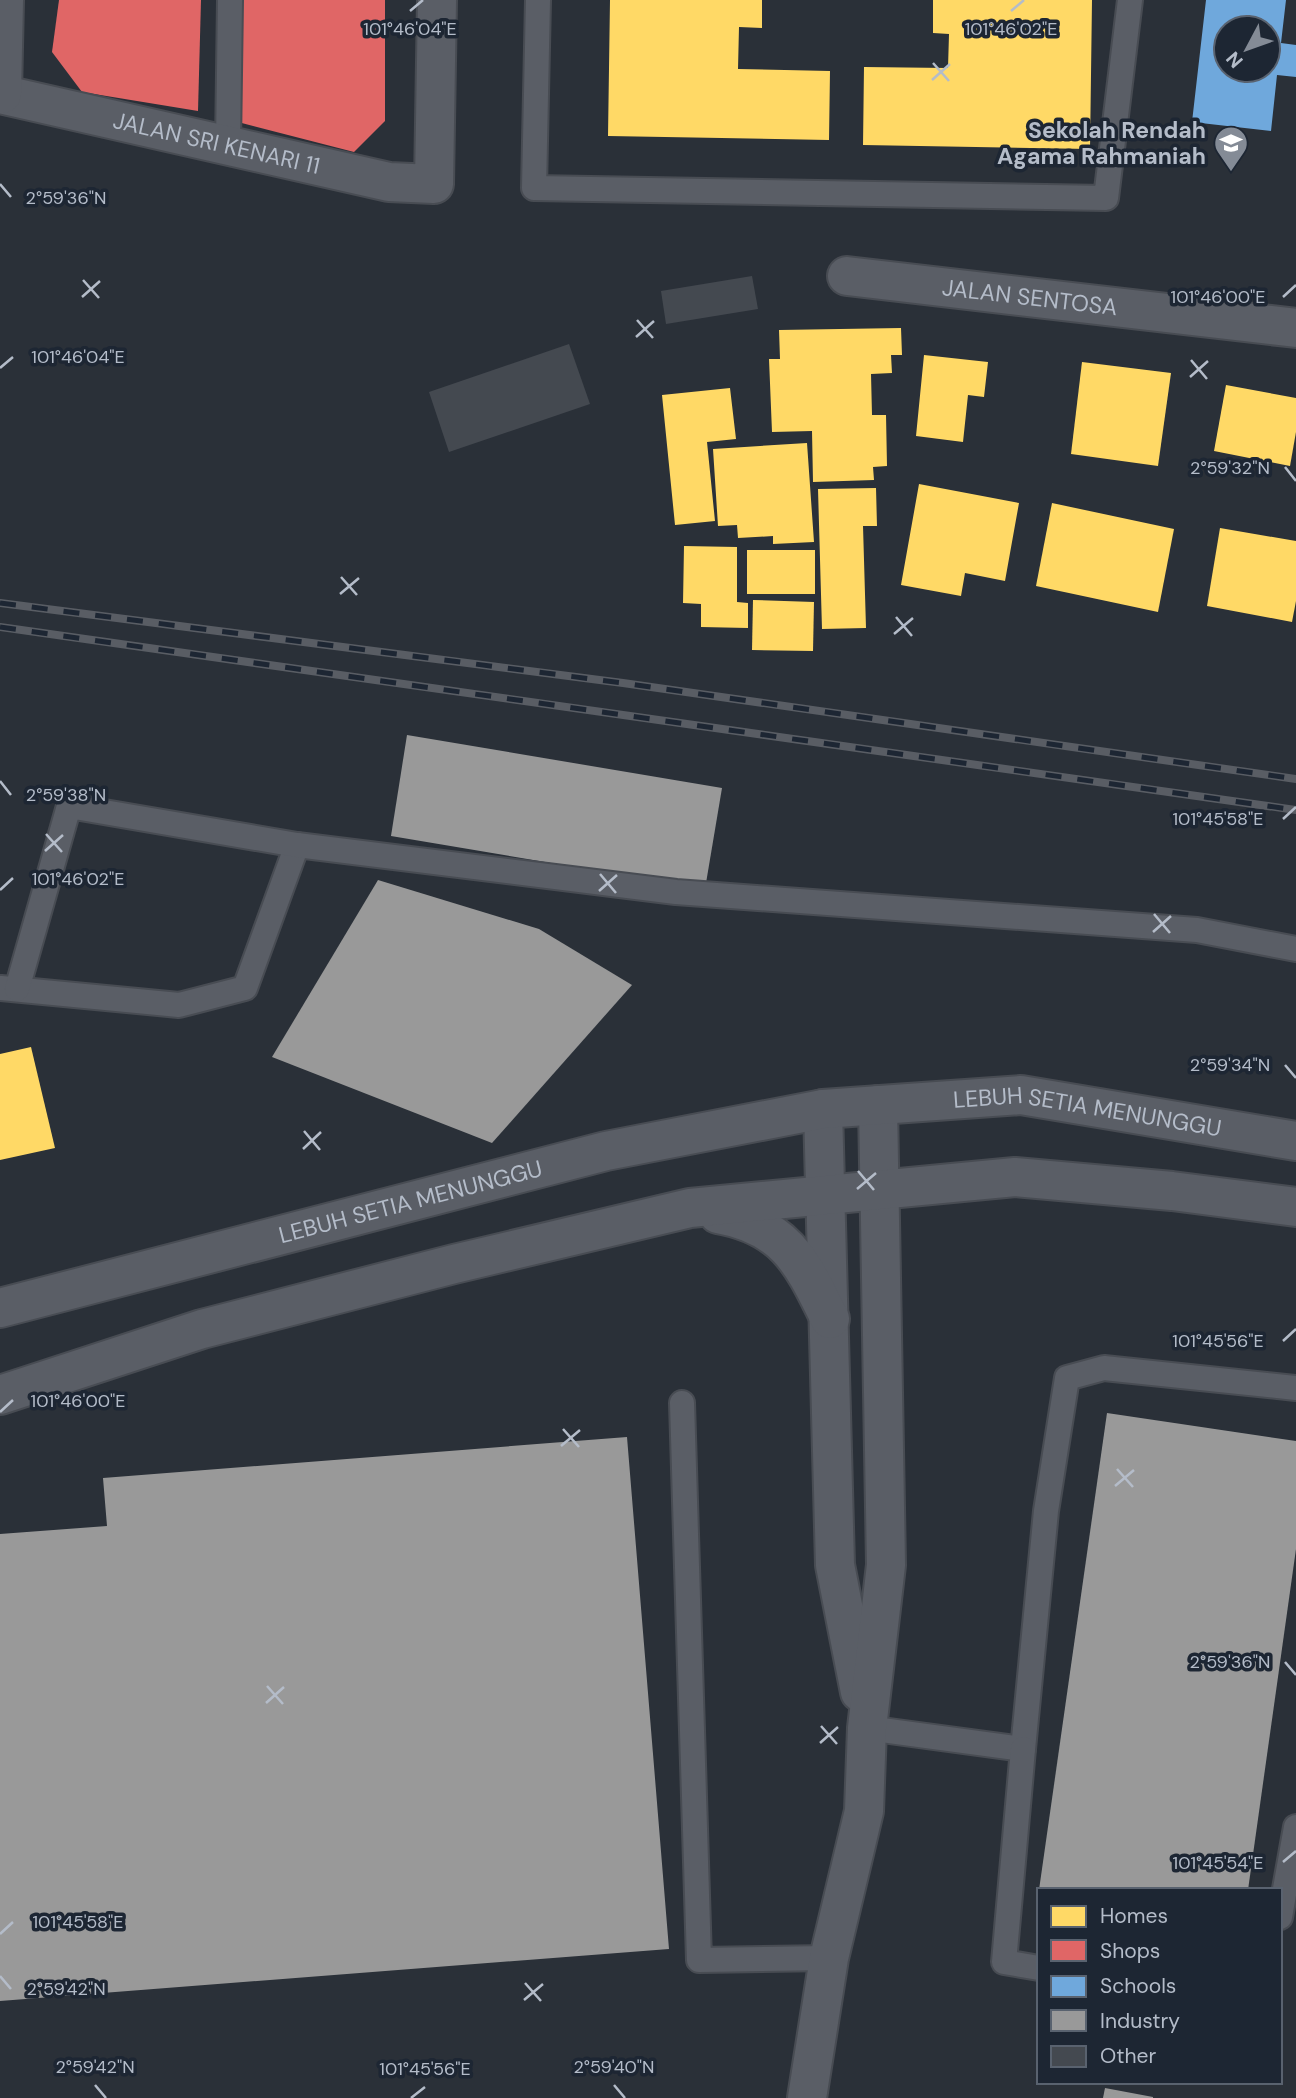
<svg xmlns="http://www.w3.org/2000/svg" width="1296" height="2098" viewBox="0 0 1296 2098" font-family="'DM Sans',sans-serif">
	<style>
		.homes { fill: #ffd966 }
		.shops { fill: #e06666 }
		.schools { fill: #6fa8dc; fill-rule: evenodd }
		.industry { fill: #999 }
		.building { fill: #444950 }
		.lines { fill: none; stroke-linecap: round; stroke-linejoin: round }
		.service-casing { stroke: #484c53; stroke-width: 28 }
		.minor-casing { stroke: #484c53; stroke-width: 42 }
		.tertiary-casing { stroke: #484c53; stroke-width: 42 }
		.service { stroke: #5a5e66; stroke-width: 24 }
		.minor { stroke: #5a5e66; stroke-width: 38 }
		.tertiary { stroke: #5a5e66; stroke-width: 38 }
		.rail-casing { stroke: #595d64; stroke-width: 8 }
		.rail { stroke: #1d2633; stroke-width: 5; stroke-dasharray: 16; stroke-linecap: butt }
		.ticks { fill: none; stroke: #b4bcc9; stroke-width: 2.5 }
		.labels { text-anchor: middle; dominant-baseline: central; stroke-width: 7; stroke-linejoin: round; paint-order: stroke }
		.poi-label { font-size: 23px; font-weight: bold; fill: #b4bcc9; stroke: #1d2633; text-anchor: end }
		.street-label { font-size: 23px; fill: #b4bcc9; stroke: #1d2633 }
		.ticks-label { font-size: 18px; text-anchor: middle; fill: #b4bcc9; stroke: #1d2633; stroke-width: 7; stroke-linejoin: round; paint-order: stroke }
	</style>
	<rect width="100%" height="100%" fill="#2a3038"/>
	<g class="homes">
		<path d="M 610,0 L 762,0 L 762,28 L 739,27 L 738,69 L 830,71 L 829,140 L 608,136 Z"/>
		<path d="M 933,0 L 1092,0 L 1090,149 L 863,145 L 864,67 L 948,68 L 949,34 L 933,33 Z"/>
		<path d="M 901,328 L 902,355 L 891,355 L 892,373 L 871,374 L 872,415 L 886,415 L 887,466 L 873,467 L 874,480 L 813,482 L 812,431 L 772,432 L 769,359 L 780,359 L 779,330 Z"/>
		<path d="M 924,355 L 988,362 L 984,397 L 968,395 L 963,442 L 916,436 Z"/>
		<path d="M 1082,362 L 1171,373 L 1158,466 L 1071,454 Z"/>
		<path d="M 1226,385 L 1296,398 L 1296,432 L 1290,466 L 1214,451 Z"/>
		<path d="M 730,388 L 736,439 L 707,442 L 715,521 L 675,525 L 662,395 Z"/>
		<path d="M 807,443 L 814,542 L 773,544 L 773,536 L 738,538 L 737,525 L 718,526 L 713,449 Z"/>
		<path d="M 919,484 L 1019,503 L 1005,581 L 965,573 L 961,596 L 901,585 Z"/>
		<path d="M 876,488 L 877,526 L 863,526 L 866,628 L 822,629 L 818,489 Z"/>
		<path d="M 1052,503 L 1174,529 L 1158,612 L 1036,586 Z"/>
		<path d="M 1220,528 L 1296,541 L 1296,601 L 1292,622 L 1207,606 Z"/>
		<path d="M 684,546 L 737,547 L 737,602 L 748,603 L 748,628 L 701,627 L 701,604 L 683,603 Z"/>
		<rect x="747" y="550" width="68" height="44"/>
		<path d="M 753,600 L 814,602 L 813,651 L 752,650 Z"/>
		<path d="M 31,1047 L 55,1148 L 0,1160 L 0,1054 Z"/>
	</g>
	<g class="shops">
		<path d="M 59,0 L 201,0 L 198,111 L 82,92 L 52,52 Z"/>
		<path d="M 241,0 L 385,0 L 385,121 L 354,152 L 234,121 Z"/>
	</g>
	<path class="schools" d="M 1206,0 L 1286,0 L 1281,43 L 1296,45 L 1296,77 L 1277,75 L 1271,131 L 1192,122 ZM 1226,28 L 1268,28 L 1268,70 L 1226,70 Z"/>
	<g class="industry">
		<path d="M 407,735 L 722,788 L 705,889 L 391,836 Z"/>
		<path d="M 378,880 L 539,929 L 632,985 L 492,1143 L 272,1057 Z"/>
		<path d="M 1107,1413 L 1296,1441 L 1296,1549 L 1248,1890 L 1039,1890 Z"/>
		<path d="M 627,1437 L 669,1949 L 0,2001 L 0,1534 L 107,1526 L 103,1478 Z"/>
		<path d="M 1105,2088 L 1153,2097 L 1153,2098 L 1103,2098 Z"/>
	</g>
	<g class="building">
		<path d="M 752,276 L 758,309 L 666,324 L 661,291 Z"/>
		<path d="M 569,344 L 590,404 L 449,452 L 429,392 Z"/>
	</g>
	<g class="lines">
		<g class="service-casing">
			<g id="service">
				<path d="M 538,0 L 534,188 L 1106,198 L 1130,0"/>
				<path d="M 228,146 L 230,0"/>
				<path d="M 1,988 L 179,1005 L 245,988 L 297,845"/>
				<path d="M 17,989 L 69,806 L 297,845 L 676,892 L 1197,930 L 1296,949"/>
				<path d="M 682,1403 L 699,1960 L 829,1958"/>
				<path d="M 867,1728 L 1023,1749 L 1046,1511 L 1067,1378 L 1104,1368 L 1296,1388"/>
				<path d="M 1023,1749 L 1004,1962 L 1039,1968"/>
				<path d="M 1280,1917 L 1296,1827"/>
			</g>
		</g>
		<g class="minor-casing">
			<g id="minor">
				<path id="s1" d="M 0,94 L 389,182 L 434,184 L 437,0"/>
				<path d="M 2,94 L 4,0"/>
				<path id="s2" d="M 847,276 L 1296,328"/>
				<path d="M 823,1109 L 835,1565 L 860,1692"/>
				<path d="M 807,2098 L 829,1958 L 864,1811 L 867,1728 L 886,1565 L 878,1105"/>
			</g>
		</g>
		<g class="tertiary-casing">
			<g id="tertiary">
				<path d="M 718,1214 C 786,1226 802,1262 830,1319"/>
				<path id="s3" d="M 0,1308 L 606,1151 L 823,1109 L 1021,1095 L 1296,1141"/>
				<path d="M 0,1395 L 202,1329 L 454,1264 L 690,1208 L 1015,1177 L 1172,1191 L 1296,1207"/>
			</g>
		</g>
		<use href="#service" class="service"/>
		<use href="#minor" class="minor"/>
		<use href="#tertiary" class="tertiary"/>
		<g class="rail-casing">
			<g id="rail">
				<path d="M 0,603 L 623,683 L 1296,779"/>
				<path d="M 0,627 L 1296,810"/>
			</g>
		</g>
		<use href="#rail" class="rail"/>
	</g>
	<path class="ticks" d="M 410,11 L 423,0M 1011,11 L 1024,0M 933,63 L 949,81M 932,80 L 950,64M 0,184 L 11,197M 83,280 L 99,298M 82,297 L 100,281M 1283,297 L 1296,285M 637,320 L 653,338M 636,337 L 654,321M 1191,360 L 1207,379M 0,368 L 13,357M 1190,377 L 1208,361M 1285,467 L 1296,481M 341,577 L 357,595M 340,594 L 359,578M 896,617 L 912,636M 894,634 L 913,618M 0,781 L 11,795M 1283,819 L 1296,807M 46,834 L 62,852M 45,851 L 63,835M 600,874 L 616,893M 0,890 L 13,878M 599,891 L 617,875M 1154,914 L 1170,933M 1153,932 L 1171,916M 1285,1065 L 1296,1078M 304,1131 L 320,1150M 303,1149 L 321,1132M 858,1171 L 874,1190M 857,1189 L 876,1173M 1283,1341 L 1296,1329M 0,1412 L 13,1400M 563,1429 L 579,1447M 561,1446 L 580,1430M 1117,1469 L 1133,1487M 1115,1486 L 1134,1470M 1285,1662 L 1296,1675M 267,1686 L 283,1704M 266,1703 L 284,1687M 821,1726 L 837,1744M 820,1743 L 838,1727M 1283,1862 L 1296,1851M 0,1934 L 13,1922M 0,1976 L 11,1989M 525,1983 L 541,2001M 524,2000 L 543,1984M 95,2085 L 106,2098M 614,2085 L 625,2098M 411,2098 L 425,2087"/>
	<defs>
		<g id="school-pin" transform="scale(1.75)"><path d="M0 17L-7.5 6A9.5 9.5 0 1 1 7.5 6Z" fill="#848b96" stroke="#1d2633"/><path d="M0-5L7-2L0 1L-7-2ZM-4 1L0 2.5L4 1V4Q0 6-4 4Z" fill="#fff"/></g>
	</defs>
	<g fill-rule="evenodd">
		<use href="#school-pin" x="1231" y="143"/>
	</g>
	<g class="labels">
		<g class="poi-label">
			<text x="1206" y="130">Sekolah Rendah<tspan x="1206" dy="26">Agama Rahmaniah</tspan></text>
		</g>
		<g class="street-label">
			<text stroke="none"><textPath href="#s1" startOffset="222">JALAN SRI KENARI 11</textPath></text>
			<text stroke="none"><textPath href="#s2" startOffset="184">JALAN SENTOSA</textPath></text>
			<text stroke="none"><textPath href="#s3" startOffset="1113">LEBUH SETIA MENUNGGU</textPath></text>
			<text stroke="none"><textPath href="#s3" startOffset="424">LEBUH SETIA MENUNGGU</textPath></text>
		</g>
	</g>
	<g class="ticks-label">
		<text x="410" y="35">101°46'04"E</text>
		<text x="1011" y="35">101°46'02"E</text>
		<text x="66" y="204">2°59'36"N</text>
		<text x="1218" y="303">101°46'00"E</text>
		<text x="78" y="363">101°46'04"E</text>
		<text x="1230" y="474">2°59'32"N</text>
		<text x="66" y="801">2°59'38"N</text>
		<text x="1218" y="825">101°45'58"E</text>
		<text x="78" y="885">101°46'02"E</text>
		<text x="1230" y="1071">2°59'34"N</text>
		<text x="1218" y="1347">101°45'56"E</text>
		<text x="78" y="1407">101°46'00"E</text>
		<text x="1230" y="1668">2°59'36"N</text>
		<text x="1218" y="1869">101°45'54"E</text>
		<text x="78" y="1928">101°45'58"E</text>
		<text x="66" y="1995">2°59'42"N</text>
		<text x="95" y="2073">2°59'42"N</text>
		<text x="614" y="2073">2°59'40"N</text>
		<text x="425" y="2075">101°45'56"E</text>
	</g>
	<rect x="1037" y="1888" width="245" height="196" fill="#1d2633" stroke="#59626f" stroke-width="2"/>
	<rect x="1051" y="1906" width="35" height="21" fill="#ffd966" stroke="#59626f" stroke-width="2"/>
	<text x="1100" y="1923" font-size="21" fill="#b4bcc9">Homes</text>
	<rect x="1051" y="1940" width="35" height="21" fill="#e06666" stroke="#59626f" stroke-width="2"/>
	<text x="1100" y="1958" font-size="21" fill="#b4bcc9">Shops</text>
	<rect x="1051" y="1976" width="35" height="21" fill="#6fa8dc" stroke="#59626f" stroke-width="2"/>
	<text x="1100" y="1993" font-size="21" fill="#b4bcc9">Schools</text>
	<rect x="1051" y="2010" width="35" height="21" fill="#999999" stroke="#59626f" stroke-width="2"/>
	<text x="1100" y="2028" font-size="21" fill="#b4bcc9">Industry</text>
	<rect x="1051" y="2046" width="35" height="21" fill="#444950" stroke="#59626f" stroke-width="2"/>
	<text x="1100" y="2063" font-size="21" fill="#b4bcc9">Other</text>
	<g transform="translate(1247 49) rotate(229)"><circle r="33" fill="#1d2633" stroke="#59626f" stroke-width="2"/>
	<path d="M0-5L12 26L0 18L-12 26Z" fill="#848b96"/>
	<text y="-10" font-size="19" font-weight="bold" text-anchor="middle" fill="#b4bcc9">N</text>
	</g>
</svg>
